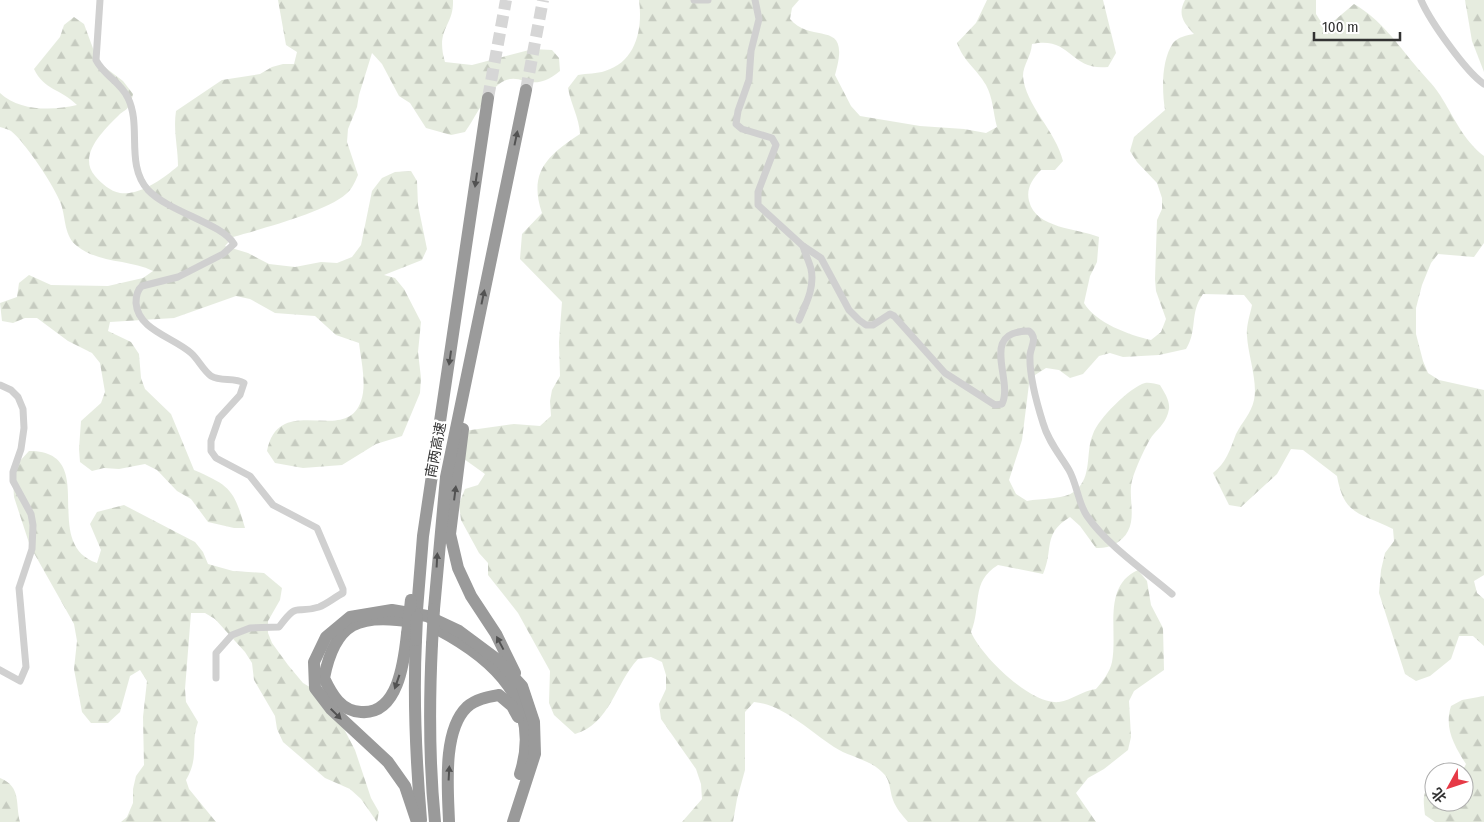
<svg xmlns="http://www.w3.org/2000/svg" width="1484" height="822" viewBox="0 0 1484 822" font-family="'Fira Sans Condensed','Noto Sans SC',sans-serif">
	<style>
		.forest { fill: url(#forest-firs) }
		.lines { fill: none; stroke-linecap: round; stroke-linejoin: round }
		.motorway-tunnel { stroke: #d6d6d6; stroke-width: 12; stroke-dasharray: 12 6; stroke-linecap: butt }
		.minor { stroke: #d0d0d0; stroke-width: 7 }
		.motorway { stroke: #9a9a9a; stroke-width: 12 }
		.motorway-bridge { stroke: #9a9a9a; stroke-width: 12 }
		.oneway { fill: #525252 }
		.labels { text-anchor: middle; dominant-baseline: central; stroke-width: 5; stroke-linejoin: round; paint-order: stroke }
		.street-label { font-size: 14px; fill: #333; stroke: #fff }
	</style>
	<defs>
		<pattern id="forest-firs" width="22" height="20" patternUnits="userSpaceOnUse" patternTransform="scale(1.25)"><rect width="22" height="20" fill="#e6ecdf"/><path d="M5 1l3.5 6h-7zM16 11l3.5 6h-7z" fill="#c6cbc0"/></pattern>
	</defs>
	<rect width="100%" height="100%" fill="#fff"/>
	<g class="forest">
		<path d="M 278,0 L 453,0 C 454,27 435,28 445,62 L 472,65 L 533,49 L 552,50 L 559,58 L 560,71 C 530,96 522,70 502,82 C 486,92 476,117 465,132 L 451,135 L 426,128 L 410,103 L 399,96 L 382,64 L 372,53 L 359,95 L 357,107 L 348,129 L 347,142 L 358,175 C 355,182 352,189 346,194 C 326,212 260,229 233,237 L 225,246 L 248,253 L 269,264 L 295,267 L 321,262 L 337,263 L 352,257 L 361,245 L 372,191 L 382,178 L 395,172 L 411,171 L 417,181 L 418,205 L 427,249 L 422,260 L 384,275 L 395,278 L 404,289 L 421,322 L 418,352 L 421,378 L 420,393 L 402,436 L 376,444 L 342,465 L 303,468 L 275,463 L 267,451 C 279,391 346,446 361,401 C 367,385 361,360 359,343 L 336,335 L 315,316 L 275,313 L 250,299 L 236,296 L 174,318 L 110,322 L 108,331 L 131,342 L 139,354 L 141,378 L 145,389 L 171,414 L 194,470 C 231,486 234,490 245,528 L 234,528 L 208,522 L 191,499 L 177,491 L 157,470 L 145,464 L 119,469 L 104,468 L 92,471 L 80,462 L 79,449 L 81,421 L 101,403 L 105,392 L 100,363 L 92,353 L 68,341 L 37,318 L 25,318 L 13,323 L 2,321 L 0,303 L 17,297 L 19,283 L 29,275 L 51,285 L 108,286 L 143,278 L 153,271 C 129,259 100,264 77,246 C 64,236 66,219 61,204 C 55,187 25,142 11,131 C 8,129 3,128 0,127 L 0,93 C 19,111 52,111 77,105 C 61,89 44,90 34,69 L 60,37 L 64,25 L 74,17 L 84,24 L 98,62 L 123,81 L 133,94 C 132,97 132,101 130,105 C 128,109 122,112 119,115 C 104,130 77,155 95,176 C 102,184 110,191 120,193 C 140,196 164,178 178,166 C 178,147 173,131 176,111 L 222,80 L 260,74 L 272,67 L 283,64 L 294,64 L 297,52 L 286,45 Z"/>
		<path d="M 639,0 L 799,0 L 792,8 L 790,19 C 813,46 852,16 835,75 L 851,106 L 860,116 L 920,126 L 964,129 L 986,133 L 997,127 C 993,112 993,98 986,85 C 976,68 964,62 957,43 L 976,23 L 987,0 L 1103,0 L 1116,53 L 1108,67 C 1069,71 1072,36 1032,44 C 1031,57 1023,65 1023,76 C 1025,105 1056,131 1063,161 L 1055,170 L 1041,170 C 1032,179 1026,189 1029,201 C 1036,229 1077,228 1099,237 L 1097,262 L 1090,276 L 1084,303 C 1096,323 1129,335 1151,340 L 1161,332 L 1166,319 L 1156,291 L 1155,279 L 1157,220 L 1162,209 L 1162,198 L 1157,183 L 1137,162 L 1130,151 L 1134,137 L 1165,110 C 1162,91 1161,61 1173,43 C 1178,37 1187,35 1194,34 C 1184,23 1177,15 1185,0 L 1316,0 L 1316,14 L 1323,25 L 1335,20 L 1354,4 C 1381,20 1396,42 1415,65 C 1423,75 1433,84 1440,95 C 1454,117 1463,140 1484,156 L 1484,243 L 1474,257 L 1438,254 L 1431,263 L 1422,285 L 1416,308 L 1416,334 L 1423,361 L 1428,373 L 1439,380 L 1484,390 L 1484,575 L 1474,581 L 1477,593 L 1484,599 L 1484,646 L 1473,636 L 1459,636 L 1451,659 L 1430,676 L 1416,681 L 1405,674 L 1379,593 L 1381,570 L 1385,553 L 1394,541 L 1393,529 C 1362,513 1344,517 1337,476 L 1303,450 L 1291,449 L 1277,474 L 1241,507 L 1229,505 L 1213,473 C 1226,463 1230,450 1236,434 C 1242,422 1251,414 1254,400 C 1258,382 1248,355 1247,336 C 1246,326 1250,315 1252,305 L 1244,295 L 1203,294 C 1189,314 1198,330 1186,349 L 1159,355 L 1123,357 L 1110,353 L 1099,356 L 1083,374 L 1070,378 L 1059,370 L 1046,368 L 1035,375 L 1029,384 L 1022,440 L 1009,480 L 1016,494 L 1027,501 C 1041,498 1064,500 1075,491 C 1093,477 1085,452 1093,434 C 1098,419 1130,387 1145,383 C 1149,382 1156,384 1160,385 C 1164,392 1170,400 1169,409 C 1167,421 1160,427 1153,435 C 1147,442 1134,472 1132,481 C 1128,496 1136,516 1128,531 C 1122,543 1108,549 1096,548 L 1080,526 L 1070,517 C 1042,534 1054,549 1043,574 L 998,565 C 970,582 982,606 971,632 C 981,656 1031,705 1059,702 C 1072,700 1082,691 1096,689 C 1102,682 1110,672 1112,662 C 1118,631 1102,586 1138,570 L 1147,581 L 1151,605 L 1163,628 L 1164,670 L 1134,691 L 1129,701 L 1131,737 L 1128,750 L 1104,769 L 1088,778 L 1076,793 L 1096,822 L 908,822 C 902,815 896,808 893,800 C 889,789 891,780 882,772 C 869,759 849,757 834,747 C 809,731 784,705 754,702 L 745,712 L 745,770 L 737,799 L 733,822 L 682,822 L 702,799 L 701,784 L 696,769 L 661,719 L 659,704 L 666,689 L 666,675 L 662,662 L 651,657 L 638,659 C 615,684 610,724 575,734 L 554,715 L 549,703 L 550,671 L 518,613 L 488,575 L 488,563 L 479,553 L 461,520 L 459,504 L 465,489 L 478,485 L 485,474 L 464,459 L 464,431 L 514,424 L 540,426 L 551,416 L 550,401 L 552,390 L 560,376 L 559,342 L 562,302 L 520,259 L 522,234 L 542,213 C 528,172 548,155 580,134 C 579,117 571,105 568,88 L 578,75 C 587,73 597,74 605,71 C 636,62 643,29 639,0 Z"/>
		<path d="M 1465,0 L 1484,0 L 1484,72 L 1472,41 Z"/>
		<path d="M 29,451 C 102,451 38,543 97,563 L 101,550 L 90,524 L 97,512 L 124,505 L 195,542 L 203,552 L 208,564 L 233,571 L 264,573 L 282,588 L 280,600 L 268,621 L 268,633 L 272,643 L 288,665 L 303,683 L 313,689 L 344,729 L 355,750 L 371,798 L 379,812 L 377,822 L 361,799 L 350,789 L 325,778 L 283,742 L 277,729 L 275,716 L 254,680 L 252,663 L 245,652 L 215,619 L 205,613 L 191,613 L 185,689 L 186,702 L 198,722 C 190,744 200,756 186,780 L 189,789 L 216,822 L 121,822 L 127,817 L 133,803 L 133,789 L 136,776 L 144,765 L 143,717 L 147,681 L 140,670 L 130,676 L 120,712 L 108,723 L 91,723 L 82,712 L 74,669 L 77,641 L 74,624 L 30,546 L 14,497 L 13,481 L 18,463 Z"/>
		<path d="M 1484,696 L 1484,822 L 1435,822 L 1425,815 C 1423,798 1422,792 1434,779 L 1434,802 L 1464,802 L 1464,772 L 1462,772 L 1466,764 C 1454,745 1444,728 1451,706 L 1462,700 Z"/>
		<path d="M 0,778 C 22,787 15,804 20,822 L 0,822 Z"/>
	</g>
	<g class="lines">
		<g class="motorway-tunnel">
			<path d="M 526,90 L 543,0"/>
			<path d="M 488,98 L 506,0"/>
		</g>
		<g class="minor">
			<path d="M 100,0 L 96,60 C 104,76 121,82 128,98 C 142,127 125,164 148,190 C 169,212 223,224 234,244 L 223,254 L 178,277 L 142,286 C 137,290 136,296 136,303 C 138,330 173,337 191,353 C 198,359 203,370 211,376 C 221,382 234,377 244,383 L 240,395 L 219,418 L 211,441 L 211,451 L 216,458 L 250,476 L 273,505 L 317,528 L 343,589 L 343,593 C 335,597 327,604 319,607 C 294,615 299,600 279,627 L 250,628 L 232,635 L 216,653 L 216,678"/>
			<path d="M 694,0 L 708,0"/>
			<path d="M 755,0 L 759,19 L 751,51 L 749,80 L 738,111 L 736,124 L 742,129 L 772,138 L 776,145 L 758,192 L 758,205 L 803,246 L 821,258 L 849,310 L 859,320 L 866,325 L 873,325 L 890,314 L 894,316 L 945,373 L 995,405 L 1002,404 C 1014,380 978,331 1029,331 C 1038,338 1031,346 1030,355 C 1029,376 1037,404 1043,423 C 1048,441 1060,455 1069,470 C 1077,484 1078,503 1087,516 C 1107,545 1145,571 1172,594"/>
			<path d="M 1421,0 C 1430,21 1466,72 1484,84"/>
			<path d="M 799,320 C 806,304 815,287 811,269 C 809,261 805,254 803,246"/>
			<path d="M 0,385 L 11,390 L 18,397 L 23,409 L 24,428 L 21,449 L 13,472 L 13,481 L 31,514 L 33,525 L 32,549 L 19,588 L 26,667 L 20,681 L 0,670"/>
		</g>
		<g class="motorway">
			<path d="M 463,429 L 450,534 L 458,568 L 471,596 L 496,634 L 515,673"/>
			<path d="M 434,609 L 446,477 L 526,90"/>
			<path d="M 417,610 L 423,536 L 488,98"/>
			<path d="M 437,629 C 494,659 543,703 520,774"/>
			<path d="M 407,634 C 404,662 398,715 361,712 C 341,711 332,695 324,678 C 335,622 359,613 413,622"/>
			<path d="M 416,640 C 413,700 416,760 421,820"/>
			<path d="M 432,644 C 429,704 429,762 435,822"/>
			<path d="M 417,822 L 405,786 L 388,762 L 331,709 L 315,688 L 314,662 L 326,637 L 350,617 L 392,610 L 427,616 L 459,631 L 498,660 L 522,686 L 534,722 L 535,754 L 513,822"/>
			<path d="M 449,822 C 448,790 442,731 467,707 C 476,699 488,697 499,695 L 512,706 L 518,717"/>
		</g>
		<g class="motorway-bridge">
			<path d="M 407,634 L 411,600"/>
			<path d="M 416,640 L 417,617"/>
			<path d="M 432,644 L 434,609"/>
		</g>
	</g>
	<defs><path id="oneway-solid" d="M-6-.8H1V-3.2L6.5 0L1 3.2V.8H-6Z" transform="scale(1.25)"/></defs>
	<g class="oneway">
		<use href="#oneway-solid" transform="translate(516 138) rotate(-78)"/>
		<use href="#oneway-solid" transform="translate(476 180) rotate(98)"/>
		<use href="#oneway-solid" transform="translate(483 297) rotate(-78)"/>
		<use href="#oneway-solid" transform="translate(450 358) rotate(98)"/>
		<use href="#oneway-solid" transform="translate(455 493) rotate(-83)"/>
		<use href="#oneway-solid" transform="translate(437 560) rotate(-87)"/>
		<use href="#oneway-solid" transform="translate(500 643) rotate(-118)"/>
		<use href="#oneway-solid" transform="translate(397 682) rotate(109)"/>
		<use href="#oneway-solid" transform="translate(336 714) rotate(45)"/>
		<use href="#oneway-solid" transform="translate(449 773) rotate(-87)"/>
	</g>
	<g class="labels">
		<g class="street-label">
			<text transform="translate(436 450) rotate(-79)">南两高速</text>
		</g>
	</g>
	<g transform="translate(1449 787) rotate(230)"><circle r="24" fill="#ffffff" stroke="#adadad"/>
	<path d="M0-4L9 19L0 12L-9 19Z" fill="#e63946"/>
	<text y="-8" font-size="14" font-weight="bold" text-anchor="middle" fill="#333333">北</text>
	</g>
	<path d="M1314 32v8h86v-8" fill="none" stroke="#333333" stroke-width="2.5"/>
	<text x="1322" y="32" font-size="15" fill="#333333" stroke="#ffffff" stroke-width="4" paint-order="stroke">100 m</text>
</svg>
